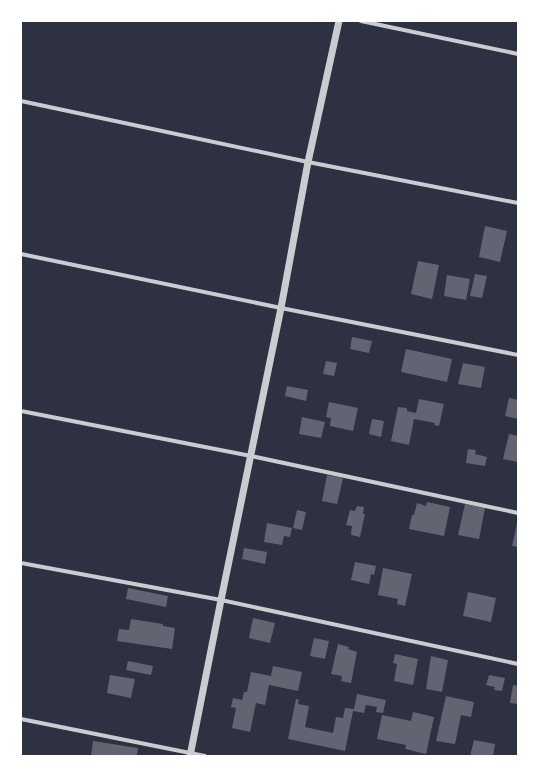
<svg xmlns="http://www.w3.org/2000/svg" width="539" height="777" viewBox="0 0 539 777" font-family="'Golos Text',sans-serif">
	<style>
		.building { fill: #626471 }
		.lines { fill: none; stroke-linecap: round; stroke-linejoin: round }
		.minor { stroke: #caccd0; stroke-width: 4 }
		.tertiary { stroke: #caccd0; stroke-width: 7 }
	</style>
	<rect width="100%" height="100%" fill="#2d3142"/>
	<g class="building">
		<path d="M 485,226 L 507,231 L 500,262 L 479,257 Z"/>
		<path d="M 418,261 L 439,265 L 432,299 L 411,294 Z"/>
		<path d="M 475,274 L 487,276 L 482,298 L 470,296 Z"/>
		<path d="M 447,275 L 470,279 L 466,300 L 444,296 Z"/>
		<path d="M 352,337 L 372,341 L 369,353 L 350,349 Z"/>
		<path d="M 406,349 L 452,359 L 447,382 L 401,372 Z"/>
		<path d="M 326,361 L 337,363 L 334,376 L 323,374 Z"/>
		<path d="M 463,363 L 485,367 L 481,388 L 458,384 Z"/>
		<path d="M 287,386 L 308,390 L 306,401 L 285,396 Z"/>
		<path d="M 509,398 L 518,400 L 518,419 L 505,416 Z"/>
		<path d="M 419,399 L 444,404 L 439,426 L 434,425 L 435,423 L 414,419 L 409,445 L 391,441 L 398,407 L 407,408 L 407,411 L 416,413 Z"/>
		<path d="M 329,402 L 358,408 L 353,431 L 330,426 L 331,418 L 326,417 Z"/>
		<path d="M 302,417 L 325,422 L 321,438 L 299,434 Z"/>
		<path d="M 372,419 L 384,421 L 381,437 L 369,434 Z"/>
		<path d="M 509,434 L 518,436 L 518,462 L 503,459 Z"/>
		<path d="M 468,449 L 476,450 L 475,454 L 487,457 L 485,466 L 466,463 Z"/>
		<path d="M 327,475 L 343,478 L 337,504 L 322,501 Z"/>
		<path d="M 427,502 L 450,507 L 444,536 L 409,529 L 412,515 L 414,515 L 417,503 L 426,506 Z"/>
		<path d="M 465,504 L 485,508 L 479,539 L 458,535 Z"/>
		<path d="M 357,506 L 364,507 L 363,514 L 365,514 L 360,537 L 351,535 L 352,526 L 346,525 L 350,510 L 355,511 Z"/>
		<path d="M 297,510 L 306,512 L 302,530 L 293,528 Z"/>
		<path d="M 267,523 L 292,528 L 290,537 L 284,536 L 282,545 L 264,542 Z"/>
		<path d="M 517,523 L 518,523 L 518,547 L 512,546 Z"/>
		<path d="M 244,548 L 267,552 L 265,564 L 242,559 Z"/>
		<path d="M 355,562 L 376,566 L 374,575 L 371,574 L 369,584 L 351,580 Z"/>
		<path d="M 383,568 L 412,574 L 405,606 L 397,604 L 398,599 L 378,595 Z"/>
		<path d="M 128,588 L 168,596 L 166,607 L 126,599 Z"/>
		<path d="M 468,592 L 496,598 L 491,622 L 463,616 Z"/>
		<path d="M 253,618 L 275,623 L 270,643 L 249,638 Z"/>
		<path d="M 131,619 L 163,624 L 163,626 L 175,628 L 172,649 L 117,641 L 119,629 L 129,630 Z"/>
		<path d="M 314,638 L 329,641 L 325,659 L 310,656 Z"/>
		<path d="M 338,644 L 349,647 L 348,649 L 357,652 L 351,683 L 341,681 L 342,676 L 331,674 Z"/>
		<path d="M 395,654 L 418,659 L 413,685 L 394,681 L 397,664 L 393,663 Z"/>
		<path d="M 431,656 L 448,660 L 442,692 L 426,689 Z"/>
		<path d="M 128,661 L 153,666 L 151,675 L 126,670 Z"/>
		<path d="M 273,666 L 302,672 L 298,691 L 269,685 L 265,705 L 256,703 L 250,732 L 232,728 L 236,708 L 231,707 L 233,698 L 242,700 L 244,692 L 247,692 L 251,672 L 271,676 Z"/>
		<path d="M 110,675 L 135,679 L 131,698 L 107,693 Z"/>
		<path d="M 489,675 L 505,678 L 502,691 L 494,690 L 495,687 L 486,685 Z"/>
		<path d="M 513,685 L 518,686 L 518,704 L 510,703 Z"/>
		<path d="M 357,694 L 386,700 L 383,713 L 376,712 L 377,707 L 366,705 L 364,713 L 353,711 L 345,751 L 288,739 L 296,699 L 299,700 L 298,704 L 309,706 L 305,727 L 333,733 L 336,717 L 343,718 L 345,708 L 354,709 Z"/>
		<path d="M 446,696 L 474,702 L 471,717 L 461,715 L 455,744 L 436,741 Z"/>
		<path d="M 413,712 L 434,717 L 426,754 L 405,749 L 406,745 L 377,739 L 382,715 L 411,721 Z"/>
		<path d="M 474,740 L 495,744 L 493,756 L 470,756 Z"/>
		<path d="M 93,741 L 138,748 L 137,756 L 91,756 Z"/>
	</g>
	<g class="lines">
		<g class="minor">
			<path d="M 361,21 L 518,54"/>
			<path d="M 21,101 L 308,162 L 518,203"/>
			<path d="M 21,254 L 281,308 L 518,355"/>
			<path d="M 21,411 L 251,456 L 518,513"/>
			<path d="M 21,563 L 221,600 L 518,664"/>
			<path d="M 21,719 L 205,756"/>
		</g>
		<path class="tertiary" d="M 190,756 L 221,600 L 281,308 L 308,162 L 339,21"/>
	</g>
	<rect width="539" height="777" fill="none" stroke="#ffffff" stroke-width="44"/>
</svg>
